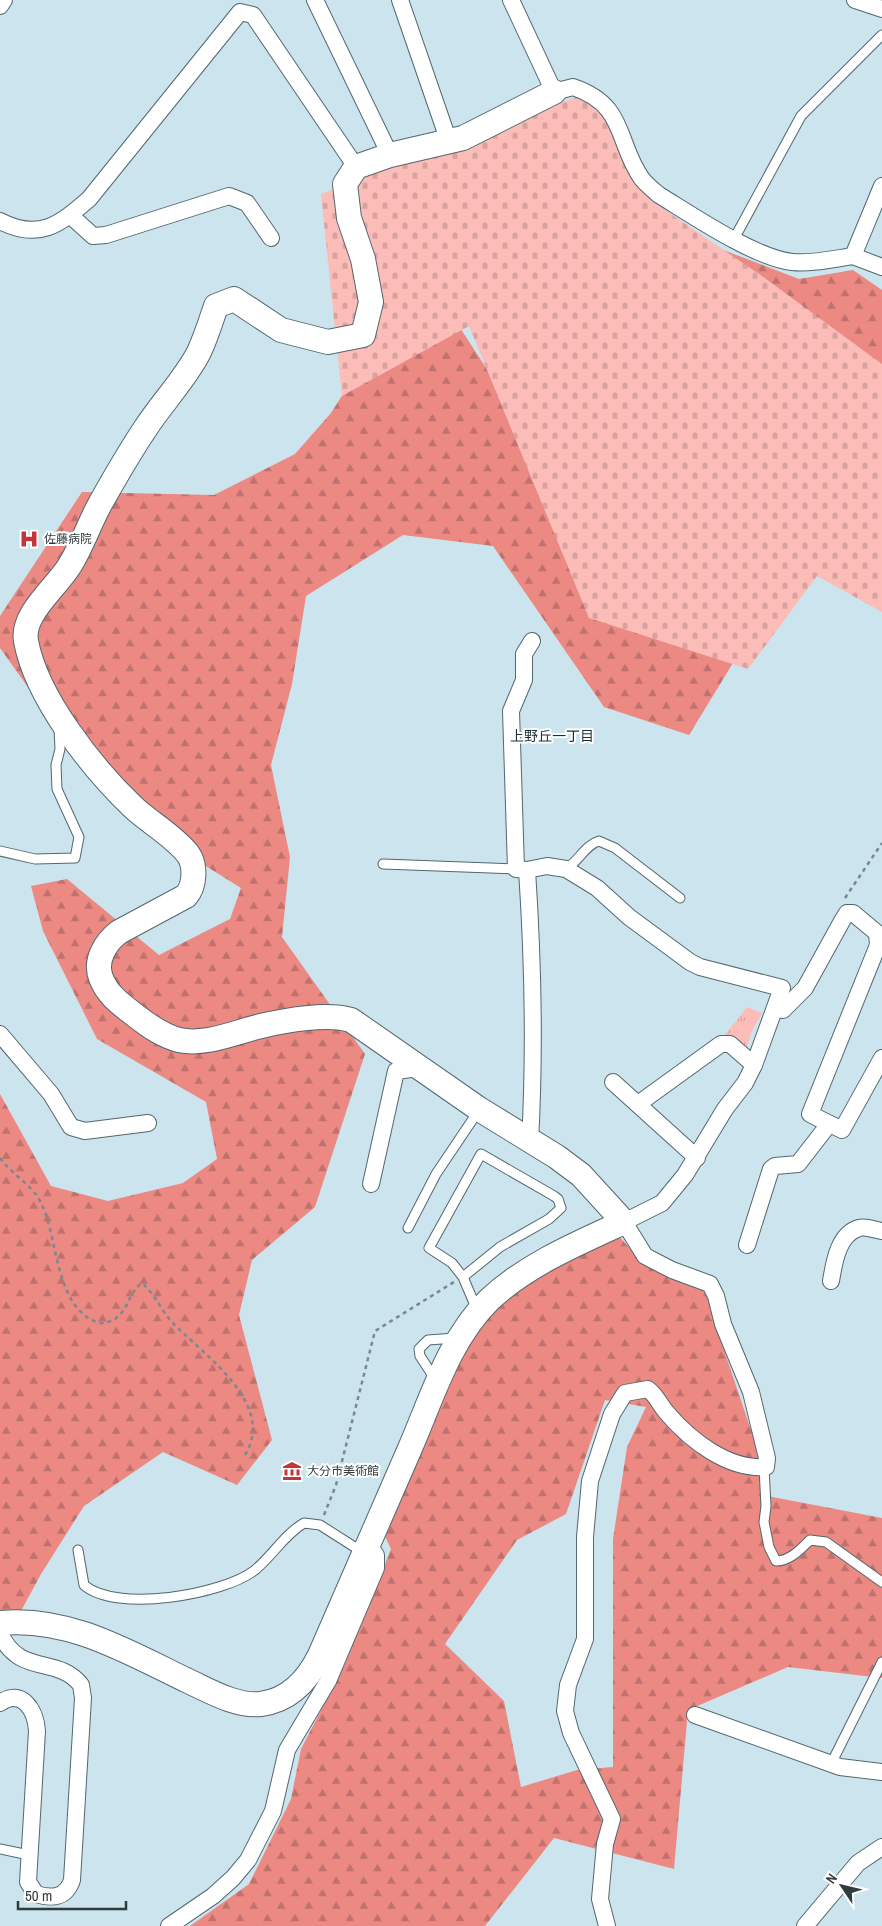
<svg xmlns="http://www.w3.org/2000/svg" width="882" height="1926" viewBox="0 0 882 1926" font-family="'Archivo Narrow','Noto Sans JP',sans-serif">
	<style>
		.forest { fill: url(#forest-firs); fill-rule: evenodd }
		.cemetery { fill: url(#cemetery-stones) }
		.park { fill: url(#park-tufts) }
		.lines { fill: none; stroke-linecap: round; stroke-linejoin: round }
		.lane-casing { stroke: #52676e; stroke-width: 11 }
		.street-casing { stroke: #52676e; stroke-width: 18 }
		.secondary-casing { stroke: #52676e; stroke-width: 26 }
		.path { stroke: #78898f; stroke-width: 2.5; stroke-dasharray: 4 4; stroke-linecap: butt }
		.lane { stroke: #fff; stroke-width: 9 }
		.street { stroke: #fff; stroke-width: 16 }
		.secondary { stroke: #fff; stroke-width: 24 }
		.labels { text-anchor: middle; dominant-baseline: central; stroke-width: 4; stroke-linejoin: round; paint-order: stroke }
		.poi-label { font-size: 12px; fill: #313b3e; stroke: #fff; text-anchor: start }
		.neighbourhood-label { font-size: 14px; fill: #192d33; stroke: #fff }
	</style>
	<defs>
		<pattern id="forest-firs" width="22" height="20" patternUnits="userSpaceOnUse" patternTransform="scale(1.25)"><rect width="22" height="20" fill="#ec8983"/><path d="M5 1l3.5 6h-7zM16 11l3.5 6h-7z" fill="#c0716d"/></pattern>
		<pattern id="cemetery-stones" width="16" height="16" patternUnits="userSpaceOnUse" patternTransform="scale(1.25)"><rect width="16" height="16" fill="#fcbcb7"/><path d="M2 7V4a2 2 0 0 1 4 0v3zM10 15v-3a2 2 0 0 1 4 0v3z" fill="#d8a29e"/></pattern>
		<pattern id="park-tufts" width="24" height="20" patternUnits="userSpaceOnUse" patternTransform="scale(1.25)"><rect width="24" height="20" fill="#fcbcb7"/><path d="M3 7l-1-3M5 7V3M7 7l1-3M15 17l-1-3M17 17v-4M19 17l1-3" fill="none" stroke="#d8a29e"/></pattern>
	</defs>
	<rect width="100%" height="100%" fill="#cce4ed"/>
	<g class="forest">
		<path d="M 718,248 L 799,279 L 853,270 L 882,290 L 882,419 L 689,735 L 604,707 L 493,546 L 403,535 L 306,596 L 292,684 L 271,765 L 290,857 L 282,937 L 365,1054 L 315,1207 L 252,1260 L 239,1315 L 272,1440 L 237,1485 L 163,1452 L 84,1506 L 41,1574 L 0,1650 L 0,1094 L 51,1186 L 108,1201 L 183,1183 L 217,1159 L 206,1102 L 97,1039 L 43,931 L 31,886 L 67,879 L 159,955 L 230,919 L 241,888 L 148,830 L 77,756 L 0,648 L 0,616 L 82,492 L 214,495 L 295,454 L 331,413 L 422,269 L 490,374 Z"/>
		<path d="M 616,1233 L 645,1265 L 698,1287 L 714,1299 L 723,1347 L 760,1457 L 762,1495 L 882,1518 L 882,1678 L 788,1667 L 688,1710 L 674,1869 L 554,1838 L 485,1926 L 190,1926 L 249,1884 L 291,1799 L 301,1749 L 344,1666 L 391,1549 L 382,1530 C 414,1453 451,1325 524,1280 C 553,1262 586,1249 616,1233 ZM 605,1400 L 646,1407 L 627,1447 L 613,1539 L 613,1767 L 577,1770 L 521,1787 L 504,1701 L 445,1644 L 517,1540 L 566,1514 Z"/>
	</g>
	<path class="cemetery" d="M 579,96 L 610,121 L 629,169 L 665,210 L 762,276 L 882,364 L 882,612 L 817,576 L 748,669 L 589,618 L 469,326 L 342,396 L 321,194 Z"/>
	<path class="park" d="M 747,1007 L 762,1013 L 752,1031 L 746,1050 L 725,1035 Z"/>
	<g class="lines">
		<g class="lane-casing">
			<g id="lane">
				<path d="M 734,239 L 801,116 L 882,35"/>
				<path d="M 0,851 L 35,859 L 75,858 L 79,837 L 57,789 L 56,765 L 60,749 L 59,728"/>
				<path d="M 383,864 L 516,869"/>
				<path d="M 566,869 C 579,861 585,845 599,841 L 615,848 L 680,898"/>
				<path d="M 408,1228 L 436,1174 L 479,1110"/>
				<path d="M 463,1277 L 452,1263 L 429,1248 L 481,1154 L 554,1196 L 558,1199 L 561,1208 L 549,1219 L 500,1247 L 463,1277 L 477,1310"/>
				<path d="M 435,1379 L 420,1356 L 419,1349 L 428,1340 L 456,1338"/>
				<path d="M 764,1468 L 766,1506 L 764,1522 L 769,1547 L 776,1561 C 790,1561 801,1549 810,1540 L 826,1542 L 882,1582"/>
				<path d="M 78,1550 L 84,1585 C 116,1613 223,1595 255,1570 C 273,1555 284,1535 304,1523 L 320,1525 L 364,1553"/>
				<path d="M 831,1764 L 882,1662"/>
				<path d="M 0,1849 L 29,1855"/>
			</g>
		</g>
		<g class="street-casing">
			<g id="street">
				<path d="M 315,0 L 390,155"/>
				<path d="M 400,0 L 449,142"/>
				<path d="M 511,0 L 554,92 L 573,87 C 627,105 616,143 642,179 C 647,185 653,190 659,195 C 692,215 755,258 792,262 C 811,264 833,259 853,256 L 882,186"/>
				<path d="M 855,0 L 882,9"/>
				<path d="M 0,6 L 4,0"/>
				<path d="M 70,215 L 93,236 L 106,235 L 229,196 L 247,203 L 271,238"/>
				<path d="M 0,221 C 39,241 59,225 89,199 L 240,12 L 253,15 L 356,167"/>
				<path d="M 853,256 L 882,267"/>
				<path d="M 527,870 L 547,866 L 566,869 L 597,888 L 629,917 L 690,962 L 700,967 L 782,988 L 754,1065 L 745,1083 L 725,1109 L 685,1175 L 662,1203 L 624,1222 L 645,1256 L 672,1270 L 710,1284 L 716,1296 L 723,1324 L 751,1392 L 767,1458 L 766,1467 C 728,1470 690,1440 667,1413 C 659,1404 657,1396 648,1389 L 625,1393 L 612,1414 L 590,1481 L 585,1537 L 585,1639 L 568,1685 L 565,1711 L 571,1733 L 612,1819 L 605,1844 L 600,1899 L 607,1926"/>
				<path d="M 776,1008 L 783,1010 L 805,988 L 842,921 L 847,913 L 853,913 L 877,933 L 878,945 L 810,1114 L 842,1130 L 882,1058"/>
				<path d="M 0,1034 L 51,1094 L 71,1127 L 85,1131 L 148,1123"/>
				<path d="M 613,1082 L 697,1158"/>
				<path d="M 638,1104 L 721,1044 L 730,1044 L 754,1065"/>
				<path d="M 530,1142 C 535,1051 533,960 527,870 L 516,869 L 511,711 L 524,680 L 524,654 L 532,641"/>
				<path d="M 371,1184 L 396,1071 L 419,1068"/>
				<path d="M 747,1245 L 771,1169 L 775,1166 L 798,1164 L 829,1124"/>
				<path d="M 831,1281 C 834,1263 838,1234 859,1228 C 866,1226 875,1230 882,1231"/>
				<path d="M 0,1633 C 19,1677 58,1655 81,1685 L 83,1698 L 72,1880 C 66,1898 52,1899 36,1894 L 28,1882 L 37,1731 C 36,1711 22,1687 0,1703"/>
				<path d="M 695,1715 L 840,1767 L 882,1772"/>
				<path d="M 169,1926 L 213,1896 L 233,1878 L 248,1860 L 273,1811 L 287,1750 L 328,1681 L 376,1568 L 376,1555 L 368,1545"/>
				<path d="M 805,1926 L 858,1863 L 882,1847"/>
			</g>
		</g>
		<g class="secondary-casing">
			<path id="secondary" d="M 0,1623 C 68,1616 128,1652 186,1680 C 208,1690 236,1707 261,1704 C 290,1700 308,1680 320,1655 C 350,1585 381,1516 411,1446 C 433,1395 449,1340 489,1300 C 526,1265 578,1243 624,1222 L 581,1175 L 557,1157 L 479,1109 L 351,1020 C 327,1013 286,1020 261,1026 C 236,1032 205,1046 179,1040 C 163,1036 149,1026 136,1016 C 122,1005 108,996 101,978 C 94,960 106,942 119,932 L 186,896 C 195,886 196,865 188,854 C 173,835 150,823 133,807 C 92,768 36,697 26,641 C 21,614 57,587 70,565 C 82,546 89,524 100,504 C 114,479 129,453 145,429 C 161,404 186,378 199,352 C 206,337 211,321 216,306 L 234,299 L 281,330 L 328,342 L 363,335 L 371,302 L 363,259 L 349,218 L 345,184 L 356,167 L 390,155 L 463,138 L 554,92"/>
		</g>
		<g class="path">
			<path d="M 845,898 L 882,843"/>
			<path d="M 0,1158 C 12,1175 32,1184 41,1203 C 59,1239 54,1308 99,1323 C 129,1323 125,1294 142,1283 C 155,1294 161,1310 172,1322 C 202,1354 277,1403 245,1455"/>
			<path d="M 324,1515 L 336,1485 L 375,1331 L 454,1282"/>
		</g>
		<use href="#lane" class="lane"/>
		<use href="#street" class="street"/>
		<use href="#secondary" class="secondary"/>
	</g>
	<defs>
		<g id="hospital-bare" transform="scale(1.5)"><path d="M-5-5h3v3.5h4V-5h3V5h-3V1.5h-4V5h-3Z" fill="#c4353a" stroke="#fff" stroke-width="2.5" paint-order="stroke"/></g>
		<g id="museum-bare" transform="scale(1.5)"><path d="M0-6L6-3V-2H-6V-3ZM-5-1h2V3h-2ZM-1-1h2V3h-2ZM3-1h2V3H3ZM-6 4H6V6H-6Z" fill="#c4353a" stroke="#fff" stroke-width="2.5" paint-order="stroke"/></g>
	</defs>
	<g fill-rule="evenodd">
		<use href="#hospital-bare" x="29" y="539"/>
		<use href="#museum-bare" x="292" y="1471"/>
	</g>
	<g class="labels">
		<g class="poi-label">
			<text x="44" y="539">佐藤病院</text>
			<text x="307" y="1471">大分市美術館</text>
		</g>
		<g class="neighbourhood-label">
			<text x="552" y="736">上野丘一丁目</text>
		</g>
	</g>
	<g transform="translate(842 1886) rotate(305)" stroke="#ffffff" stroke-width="4" paint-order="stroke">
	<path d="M0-4L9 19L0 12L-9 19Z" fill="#313b3e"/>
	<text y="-8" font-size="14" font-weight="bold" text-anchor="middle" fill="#313b3e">N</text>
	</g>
	<path d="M18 1901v8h108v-8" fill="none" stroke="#313b3e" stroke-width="2.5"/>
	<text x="25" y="1901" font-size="15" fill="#313b3e" stroke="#ffffff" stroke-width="4" paint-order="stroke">50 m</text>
</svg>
